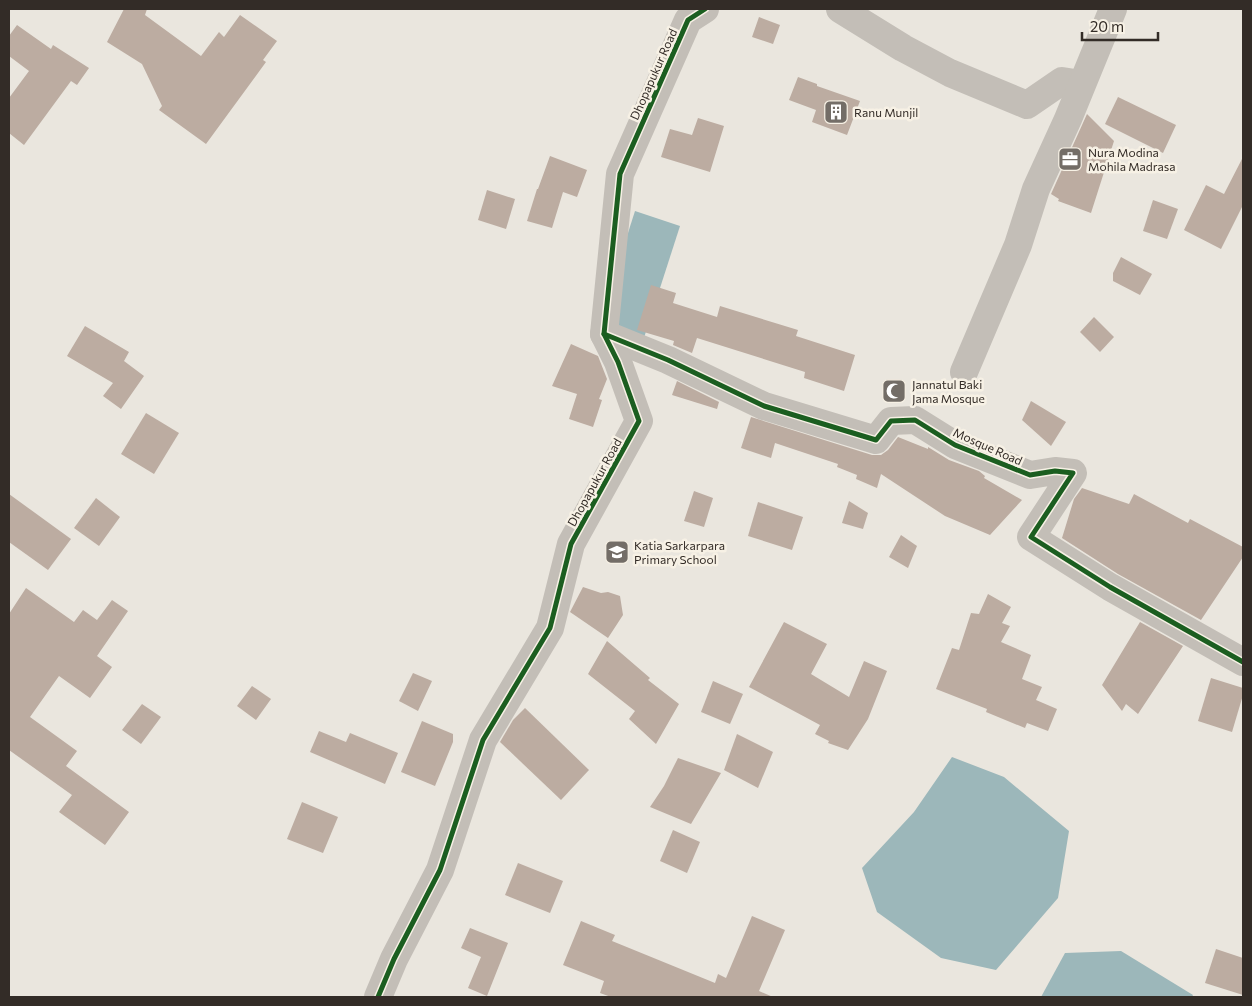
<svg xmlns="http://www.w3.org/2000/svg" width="1252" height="1006" viewBox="0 0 1252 1006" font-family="Commissioner,sans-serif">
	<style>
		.water { fill: #9cb7ba }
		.building { fill: #bcaca1 }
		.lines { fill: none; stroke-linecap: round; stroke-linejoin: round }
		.minor { stroke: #c3beb7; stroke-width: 28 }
		.cycleway-casing { stroke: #f7f1e5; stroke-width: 8 }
		.cycleway { stroke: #1b5e20; stroke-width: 5 }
		.labels { text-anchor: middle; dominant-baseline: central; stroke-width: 5; stroke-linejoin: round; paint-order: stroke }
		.street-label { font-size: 12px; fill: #332c27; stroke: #f7f1e5 }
		.poi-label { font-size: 12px; fill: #332c27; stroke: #f7f1e5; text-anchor: start }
	</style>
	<rect width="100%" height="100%" fill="#eae6de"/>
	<g class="water">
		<path d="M 635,211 L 680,226 L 641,347 L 596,333 Z"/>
		<path d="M 952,757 L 1004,777 L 1069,831 L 1058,898 L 996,970 L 941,958 L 877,912 L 862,868 L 914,812 Z"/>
		<path d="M 1121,951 L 1193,995 L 1192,997 L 1041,997 L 1065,953 Z"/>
	</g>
	<g class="building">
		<path d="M 124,9 L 147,9 L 145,15 L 201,56 L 219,32 L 224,37 L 240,15 L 277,41 L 263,60 L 266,62 L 206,144 L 159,110 L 162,106 L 142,64 L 107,42 Z"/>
		<path d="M 759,17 L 780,25 L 773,44 L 752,37 Z"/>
		<path d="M 17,25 L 51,49 L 53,45 L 89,68 L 77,85 L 71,81 L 24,145 L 9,133 L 9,98 L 29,71 L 9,56 L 9,36 Z"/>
		<path d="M 798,77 L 817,84 L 817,86 L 860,101 L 847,135 L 812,122 L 816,110 L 789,100 Z"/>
		<path d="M 1118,97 L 1176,125 L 1163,153 L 1105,124 Z"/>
		<path d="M 1087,114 L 1114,141 L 1091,213 L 1058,201 L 1059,199 L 1051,194 Z"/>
		<path d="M 698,118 L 724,126 L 710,172 L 661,157 L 670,129 L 692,135 Z"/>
		<path d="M 550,156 L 587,170 L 577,197 L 563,192 L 552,228 L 527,221 L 537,189 L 538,189 Z"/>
		<path d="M 1243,157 L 1243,205 L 1221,249 L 1184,230 L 1206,185 L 1224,194 Z"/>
		<path d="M 487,190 L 515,199 L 506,229 L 478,220 Z"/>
		<path d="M 1153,200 L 1178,209 L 1167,239 L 1143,231 Z"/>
		<path d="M 1121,257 L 1152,274 L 1140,295 L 1113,281 L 1113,273 Z"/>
		<path d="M 651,285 L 676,293 L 673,303 L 717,317 L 720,306 L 798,330 L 796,336 L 855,355 L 844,391 L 804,378 L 805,372 L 697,338 L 692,353 L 673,345 L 674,341 L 637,330 Z"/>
		<path d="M 1094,317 L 1114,337 L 1100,352 L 1080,332 Z"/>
		<path d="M 85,326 L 129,352 L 124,361 L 144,376 L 121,409 L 103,396 L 113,383 L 67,356 Z"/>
		<path d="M 571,344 L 598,356 L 607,379 L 599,399 L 602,400 L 593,427 L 569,419 L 577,394 L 552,386 Z"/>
		<path d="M 677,381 L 719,402 L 717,409 L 672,395 Z"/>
		<path d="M 1031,401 L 1066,422 L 1051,446 L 1022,420 Z"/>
		<path d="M 146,413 L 179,433 L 154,474 L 121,454 Z"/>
		<path d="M 751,417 L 872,455 L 881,455 L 888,450 L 898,437 L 928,449 L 928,447 L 949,460 L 979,471 L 985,476 L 984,478 L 1022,500 L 990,535 L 945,516 L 881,474 L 877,488 L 856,479 L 857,475 L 837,467 L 838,464 L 775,443 L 771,458 L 741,448 Z"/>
		<path d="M 1082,488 L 1129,504 L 1134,494 L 1188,523 L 1190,519 L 1243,547 L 1243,557 L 1201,620 L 1118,574 L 1062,538 L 1074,499 Z"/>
		<path d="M 694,491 L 713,498 L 704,527 L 684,521 Z"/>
		<path d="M 9,494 L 71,539 L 48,570 L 9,542 Z"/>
		<path d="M 96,498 L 120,517 L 99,546 L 74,528 Z"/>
		<path d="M 849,501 L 868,513 L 863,529 L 842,523 Z"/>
		<path d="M 758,502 L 803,517 L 792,550 L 748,536 Z"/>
		<path d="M 901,535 L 917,546 L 908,568 L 889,557 Z"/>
		<path d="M 583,587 L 601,593 L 608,592 L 620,596 L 623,615 L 608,638 L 570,612 Z"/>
		<path d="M 26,588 L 74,622 L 83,610 L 97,620 L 112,600 L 128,611 L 97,656 L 112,667 L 90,698 L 59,676 L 30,717 L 77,751 L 66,766 L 129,812 L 105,845 L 59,812 L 72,795 L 9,750 L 9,614 Z"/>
		<path d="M 988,594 L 1011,607 L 1002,623 L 1010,626 L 1001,642 L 1031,655 L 1022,679 L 1042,687 L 1036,700 L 1057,709 L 1048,731 L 1027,723 L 1025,728 L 986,712 L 987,709 L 936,689 L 952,648 L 959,650 L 971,613 L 979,614 Z"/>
		<path d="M 784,622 L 827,644 L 811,674 L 849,697 L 864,661 L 887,671 L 868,719 L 848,750 L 828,743 L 829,741 L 815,734 L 820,725 L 749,687 Z"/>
		<path d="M 1140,622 L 1183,646 L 1138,714 L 1126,704 L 1122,711 L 1102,685 Z"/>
		<path d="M 607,641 L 650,678 L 648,680 L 679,704 L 656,744 L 629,719 L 635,711 L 588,674 Z"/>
		<path d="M 413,673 L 432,681 L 418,711 L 399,701 Z"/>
		<path d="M 1211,678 L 1243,688 L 1243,695 L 1232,732 L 1198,721 Z"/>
		<path d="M 713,681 L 743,694 L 730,724 L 701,712 Z"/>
		<path d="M 252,686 L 271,699 L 256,720 L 237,706 Z"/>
		<path d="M 142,704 L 161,717 L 141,744 L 122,730 Z"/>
		<path d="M 525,708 L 589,770 L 561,800 L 500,742 L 513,720 Z"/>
		<path d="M 422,721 L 453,734 L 453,742 L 435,786 L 401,772 Z"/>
		<path d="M 319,731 L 346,742 L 350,733 L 398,753 L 385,784 L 310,752 Z"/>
		<path d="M 737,734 L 773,752 L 758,788 L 724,770 Z"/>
		<path d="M 678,758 L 721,773 L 691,824 L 650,807 L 664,786 Z"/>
		<path d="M 302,802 L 338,817 L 323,853 L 287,839 Z"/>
		<path d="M 673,830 L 700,842 L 687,873 L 660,861 Z"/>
		<path d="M 518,863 L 563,881 L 550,913 L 505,895 Z"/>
		<path d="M 752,916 L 785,930 L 759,991 L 773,997 L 611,997 L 600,993 L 604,981 L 563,965 L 581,921 L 615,935 L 612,941 L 715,983 L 718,974 L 726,978 Z"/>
		<path d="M 470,928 L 508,943 L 487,996 L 468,988 L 481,957 L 461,948 Z"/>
		<path d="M 1216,949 L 1243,958 L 1243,995 L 1205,983 Z"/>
	</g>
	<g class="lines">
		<g class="minor">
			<path d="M 840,9 L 903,48 L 950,73 L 1027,105 L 1062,81 L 1081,84"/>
			<path d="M 604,334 L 668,360 L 764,406 L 876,440 L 891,421 L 915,420 L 955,445 L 1030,475 L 1055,471 L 1073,473 L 1031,537 L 1110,587 L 1243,662"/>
			<path d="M 964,372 L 1018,245 L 1036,189 L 1068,119 L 1113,9"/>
			<path d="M 378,997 L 394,959 L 440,870 L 483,740 L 550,628 L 571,544 L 639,421 L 618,362 L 604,334 L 620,174 L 688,20 L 705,9"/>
		</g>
		<g class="cycleway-casing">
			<g id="cycleway">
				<path d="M 604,334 L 668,360 L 764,406 L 876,440 L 891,421 L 915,420 L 955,445 L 1030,475 L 1055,471 L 1073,473 L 1031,537 L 1110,587 L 1243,662"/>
				<path d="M 378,997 L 394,959 L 440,870 L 483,740 L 550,628 L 571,544 L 639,421 L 618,362 L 604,334 L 620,174 L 688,20 L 705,9"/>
			</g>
		</g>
		<use href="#cycleway" class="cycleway"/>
	</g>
	<defs>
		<g id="building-square" transform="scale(1.25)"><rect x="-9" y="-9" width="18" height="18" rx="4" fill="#736d67" stroke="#f7f1e5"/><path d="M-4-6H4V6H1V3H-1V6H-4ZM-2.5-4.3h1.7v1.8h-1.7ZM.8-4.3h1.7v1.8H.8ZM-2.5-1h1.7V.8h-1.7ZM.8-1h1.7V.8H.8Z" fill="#fff"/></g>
		<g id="office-square" transform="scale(1.25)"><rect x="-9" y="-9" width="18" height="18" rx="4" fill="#736d67" stroke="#f7f1e5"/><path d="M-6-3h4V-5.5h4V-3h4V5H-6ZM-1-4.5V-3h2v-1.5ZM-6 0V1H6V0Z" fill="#fff"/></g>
		<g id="mosque-square" transform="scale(1.25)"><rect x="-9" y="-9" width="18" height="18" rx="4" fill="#736d67" stroke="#f7f1e5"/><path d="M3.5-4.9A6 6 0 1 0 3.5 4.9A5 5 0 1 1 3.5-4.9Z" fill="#fff"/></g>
		<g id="school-square" transform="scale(1.25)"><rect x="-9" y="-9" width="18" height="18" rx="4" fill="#736d67" stroke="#f7f1e5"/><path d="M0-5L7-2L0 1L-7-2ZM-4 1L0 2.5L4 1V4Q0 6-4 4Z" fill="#fff"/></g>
	</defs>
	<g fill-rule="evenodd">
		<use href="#building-square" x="836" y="112"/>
		<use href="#office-square" x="1070" y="159"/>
		<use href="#mosque-square" x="894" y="391"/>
		<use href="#school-square" x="617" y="552"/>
	</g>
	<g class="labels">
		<g class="street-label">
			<text transform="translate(653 74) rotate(-66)">Dhopapukur Road</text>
			<text transform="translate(988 446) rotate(24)">Mosque Road</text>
			<text transform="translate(594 482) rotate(-61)">Dhopapukur Road</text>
		</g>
		<g class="poi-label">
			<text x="854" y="112">Ranu Munjil</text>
			<text x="1088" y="152">Nura Modina<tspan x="1088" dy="14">Mohila Madrasa</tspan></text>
			<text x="912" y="384">Jannatul Baki<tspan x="912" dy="14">Jama Mosque</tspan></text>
			<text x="634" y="545">Katia Sarkarpara<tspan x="634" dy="14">Primary School</tspan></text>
		</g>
	</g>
	<rect width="1252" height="1006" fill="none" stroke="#332c27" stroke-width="20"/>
	<path d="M1082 32v8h76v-8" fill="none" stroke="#332c27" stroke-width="2.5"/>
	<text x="1090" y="32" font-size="15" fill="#332c27" stroke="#f7f1e5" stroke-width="4" paint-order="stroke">20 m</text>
</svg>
